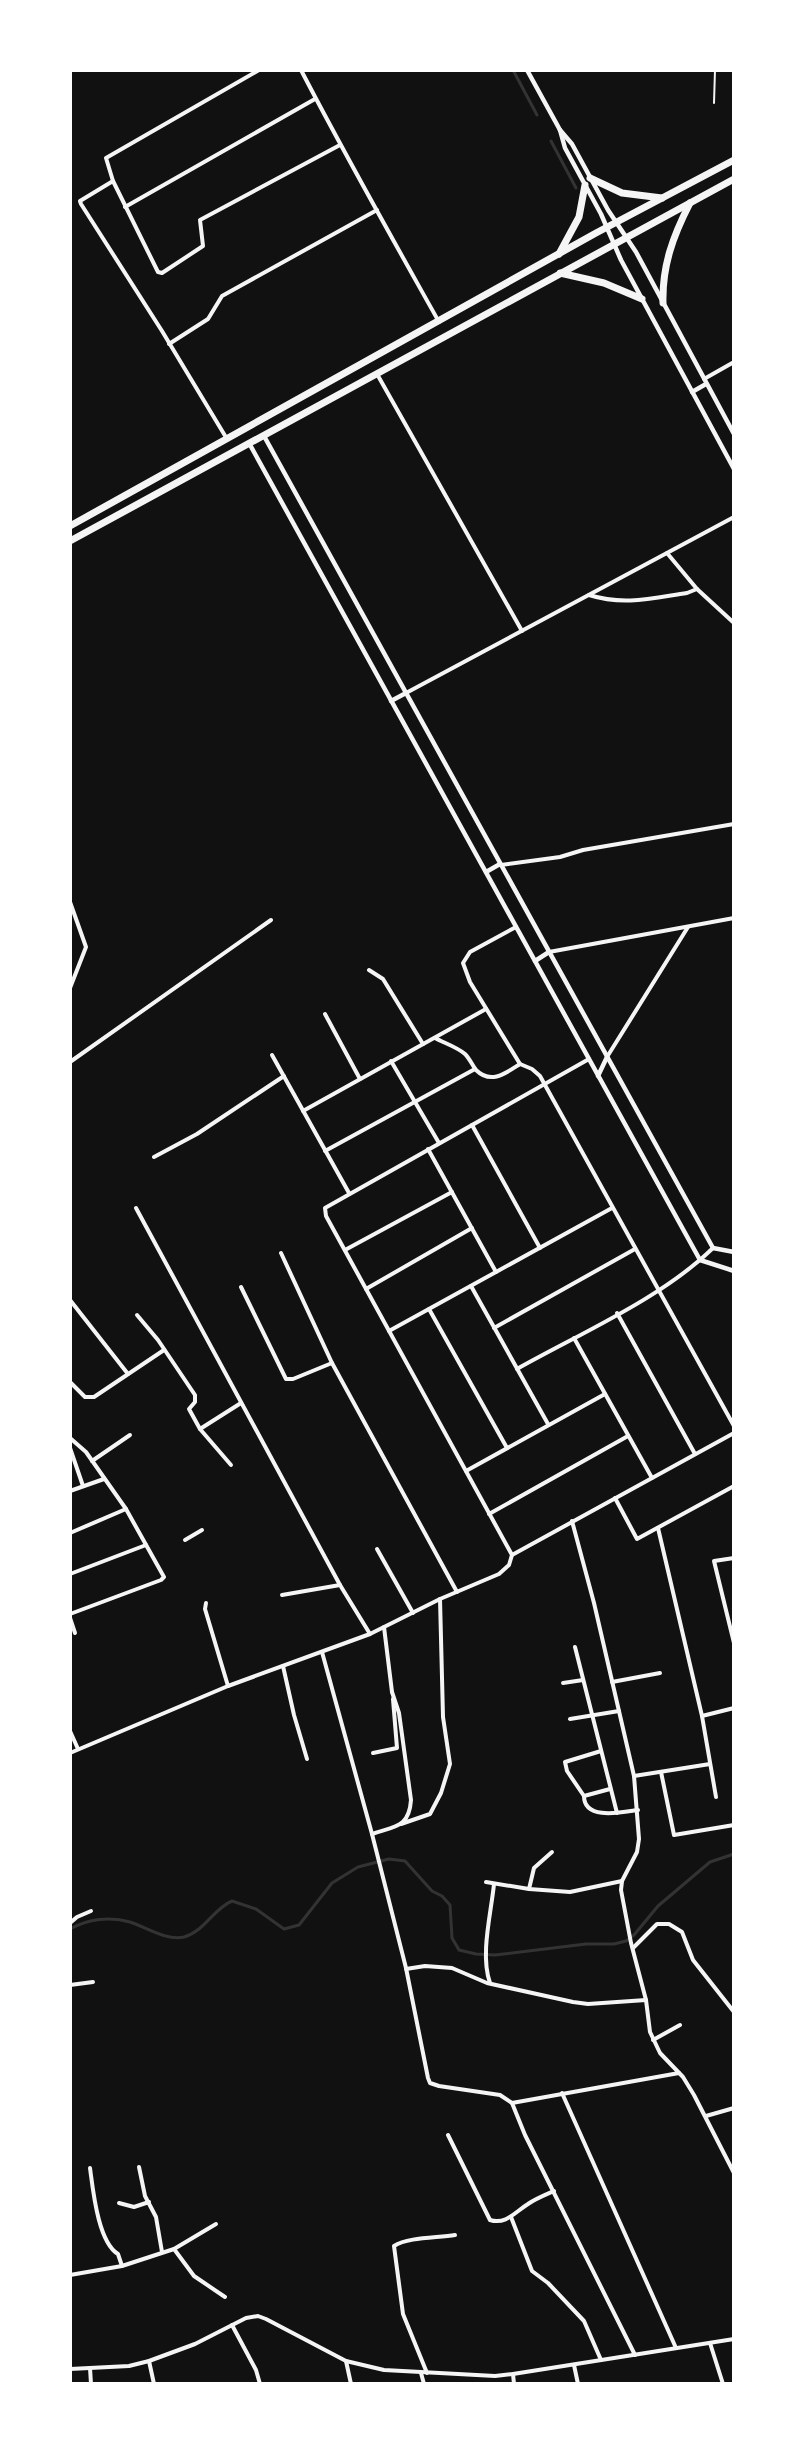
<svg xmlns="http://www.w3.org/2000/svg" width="804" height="2454" viewBox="0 0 804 2454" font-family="Ubuntu,sans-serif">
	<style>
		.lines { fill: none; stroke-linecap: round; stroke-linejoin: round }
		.stream { stroke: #333; stroke-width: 3 }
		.service { stroke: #f5f5f5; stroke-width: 2 }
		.minor { stroke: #f5f5f5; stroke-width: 4 }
		.tertiary { stroke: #f5f5f5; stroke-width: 4.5 }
		.trunk { stroke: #f5f5f5; stroke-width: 7 }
	</style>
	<rect width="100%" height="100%" fill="#111"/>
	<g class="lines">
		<g class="stream">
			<path d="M 513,70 L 537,115"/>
			<path d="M 551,141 L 576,188"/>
			<path d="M 70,1929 C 88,1919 110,1916 130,1922 C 146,1927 166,1941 184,1937 C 205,1931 213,1909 232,1901 L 256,1909 L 284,1929 L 299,1925 L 332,1883 L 358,1867 L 389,1859 L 405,1861 L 432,1891 L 442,1896 L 450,1905 L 452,1938 L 459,1950 L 476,1954 L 495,1955 L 586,1944 L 614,1944 L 626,1941 L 634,1935 L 658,1906 L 710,1862 L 734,1854"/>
		</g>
		<path class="service" d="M 714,103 L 715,70"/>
		<g class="minor">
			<path d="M 259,70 L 106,158 L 113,181 L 158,272 L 162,273 L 203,246 L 200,220 L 340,145"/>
			<path d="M 301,70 C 345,155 392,238 439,322"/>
			<path d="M 113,181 L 80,201 L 81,204 L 162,331 L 227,439"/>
			<path d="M 125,207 L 315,99"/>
			<path d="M 169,344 L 208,319 L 222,296 L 377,210"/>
			<path d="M 377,374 L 522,631"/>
			<path d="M 704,379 L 734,362"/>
			<path d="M 667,553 L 697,589 L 734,623"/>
			<path d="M 589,595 C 624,606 653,598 687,593 L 697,589"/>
			<path d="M 406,693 L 734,517"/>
			<path d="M 501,865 L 560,857 L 583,850 L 734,824"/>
			<path d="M 70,902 L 86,947 L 70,988"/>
			<path d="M 516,927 L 470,952 L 463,963 L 470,982 L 520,1064"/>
			<path d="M 549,952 L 734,918"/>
			<path d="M 369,970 L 383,979 L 423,1044"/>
			<path d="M 325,1014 L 360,1079"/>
			<path d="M 435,1038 C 444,1043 457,1047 465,1054 C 470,1059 472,1065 476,1070 C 491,1085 506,1073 520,1064 L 532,1069 L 540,1076 L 734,1426"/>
			<path d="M 272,1055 L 349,1193"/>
			<path d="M 607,1057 L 688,927"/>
			<path d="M 391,1061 L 439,1143"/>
			<path d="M 70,1062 L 271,920"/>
			<path d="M 303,1111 L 486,1009"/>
			<path d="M 472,1125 L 540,1248"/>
			<path d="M 428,1149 L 496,1272"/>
			<path d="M 325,1151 L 475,1069"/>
			<path d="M 154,1157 L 197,1134 L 284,1076"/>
			<path d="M 136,1208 L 340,1585"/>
			<path d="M 345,1250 L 452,1192"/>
			<path d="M 281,1253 L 332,1363 L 457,1592"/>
			<path d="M 471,1286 L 548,1424"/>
			<path d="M 241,1287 L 286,1379 L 293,1379 L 332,1363"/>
			<path d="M 366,1289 L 472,1228"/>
			<path d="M 70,1300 L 128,1374"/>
			<path d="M 429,1309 L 507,1448"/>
			<path d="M 617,1313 L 695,1454"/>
			<path d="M 137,1315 L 158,1340 L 195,1395 L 195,1402 L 189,1409 L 200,1429 L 241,1403"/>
			<path d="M 494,1328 L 635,1249"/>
			<path d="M 389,1331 L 612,1208"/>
			<path d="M 574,1338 L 652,1478"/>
			<path d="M 517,1369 C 581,1333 662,1298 713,1248"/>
			<path d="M 70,1382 L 85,1397 L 94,1397 L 164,1350"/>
			<path d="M 200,1429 L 231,1465"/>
			<path d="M 70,1438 L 86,1452 L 126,1509 L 164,1577 L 161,1580 L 70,1614"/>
			<path d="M 70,1448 L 83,1486"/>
			<path d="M 92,1461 L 130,1435"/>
			<path d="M 466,1471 L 605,1394"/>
			<path d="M 70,1491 L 104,1479"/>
			<path d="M 615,1498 L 637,1539 L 734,1486"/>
			<path d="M 489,1514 L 628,1436"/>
			<path d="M 572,1521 L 594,1603 L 634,1776 L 639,1839 L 637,1852 L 622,1881 L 621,1890 L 631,1943 L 646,2000 L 650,2032 L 660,2053 L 683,2077 L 694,2095 L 734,2173"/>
			<path d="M 658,1528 L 702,1716 L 716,1797"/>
			<path d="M 70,1533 L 126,1509"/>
			<path d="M 185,1540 L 202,1530"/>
			<path d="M 377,1549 L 413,1613"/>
			<path d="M 512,1555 L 326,1216 L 325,1208 L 589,1059"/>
			<path d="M 734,1558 L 714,1561 L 734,1643"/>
			<path d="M 70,1574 L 146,1545"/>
			<path d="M 282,1595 L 340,1585 L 370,1634"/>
			<path d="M 206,1603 L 205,1609 L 228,1686"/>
			<path d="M 70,1618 L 75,1633"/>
			<path d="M 384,1627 L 392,1692"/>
			<path d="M 575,1647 L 617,1813"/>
			<path d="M 322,1652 L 372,1834 L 406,1968 L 428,2078 L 430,2083 L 439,2086 L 500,2095 L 512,2103 L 525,2135 L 635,2355"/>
			<path d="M 283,1666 L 294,1715 L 307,1759"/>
			<path d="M 612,1682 L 660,1673"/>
			<path d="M 563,1683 L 583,1680"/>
			<path d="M 702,1716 L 734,1708"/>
			<path d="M 570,1719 L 619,1711"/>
			<path d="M 70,1731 L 78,1749"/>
			<path d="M 601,1751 L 565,1762 L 567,1771 L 584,1796 C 584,1821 623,1812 638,1810"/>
			<path d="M 70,1753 L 228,1686 L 370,1634 L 440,1599 L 499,1574 L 509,1565 L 512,1555 L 734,1433"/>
			<path d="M 373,1753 L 397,1748 L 393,1699"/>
			<path d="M 661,1772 L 674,1835 L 734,1825"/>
			<path d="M 634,1776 L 710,1764"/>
			<path d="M 584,1796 L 610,1789"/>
			<path d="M 401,1824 L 430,1814 L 441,1793 L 450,1764 L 443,1717 L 440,1599"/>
			<path d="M 372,1834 C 395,1826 409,1828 411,1800 L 399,1713 L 392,1692"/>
			<path d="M 486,1882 L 529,1889 L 570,1892 L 622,1881"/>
			<path d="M 529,1889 L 534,1868 L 552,1852"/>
			<path d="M 70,1923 L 77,1917 L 91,1911"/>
			<path d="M 633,1948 L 657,1924 L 669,1924 L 682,1932 L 693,1960 L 734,2012"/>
			<path d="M 406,1969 L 425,1966 L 452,1968 L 487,1983 L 573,2002 L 588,2004 L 646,2000"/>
			<path d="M 490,1983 C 480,1955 491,1914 494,1884"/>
			<path d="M 70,1985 L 93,1982"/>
			<path d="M 653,2040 L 680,2025"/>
			<path d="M 562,2093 L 676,2348"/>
			<path d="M 512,2103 L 679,2073"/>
			<path d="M 706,2116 L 734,2108"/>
			<path d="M 448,2135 L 490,2220 C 506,2225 515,2212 528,2204 C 535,2199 545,2195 554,2191"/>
			<path d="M 139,2167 L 145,2196 L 156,2217 L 162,2252"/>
			<path d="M 90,2168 C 93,2190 98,2242 118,2254 L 122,2266"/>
			<path d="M 119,2203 L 134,2207 L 149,2202"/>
			<path d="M 511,2217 L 532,2271 L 548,2283 L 584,2321 L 601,2360"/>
			<path d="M 174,2249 L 216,2224"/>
			<path d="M 70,2275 L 122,2266 L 174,2249 L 194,2276 L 225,2297"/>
			<path d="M 232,2325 L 256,2370 L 260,2384"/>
			<path d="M 710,2343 L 723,2384"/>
			<path d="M 149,2361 L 154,2384"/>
			<path d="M 346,2361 L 351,2384"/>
			<path d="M 574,2365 L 578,2384"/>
			<path d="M 90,2368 L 91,2384"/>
			<path d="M 70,2369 L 129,2366 L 149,2361 L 195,2344 L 246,2318 L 258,2316 L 266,2319 L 346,2361 L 384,2370 L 495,2376 L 513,2374 L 734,2339"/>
			<path d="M 421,2373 L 424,2384"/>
			<path d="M 427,2373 L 403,2314 L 394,2246 C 408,2237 437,2238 455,2235"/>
			<path d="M 513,2374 L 514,2384"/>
		</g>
		<g class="tertiary">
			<path d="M 527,70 L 560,130 L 565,148 L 601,214 L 621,260 L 734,469"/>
			<path d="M 560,130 L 572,144 L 608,210 L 636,252 L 734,434"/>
			<path d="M 692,392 L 706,384"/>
			<path d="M 264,436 L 713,1248 L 734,1252"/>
			<path d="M 249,443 L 700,1260 L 734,1271"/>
			<path d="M 391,701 L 406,693"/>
			<path d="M 486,872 L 500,864"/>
			<path d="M 535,961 L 549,952"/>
			<path d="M 598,1076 L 607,1057"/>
		</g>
		<g class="trunk">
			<path d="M 590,178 L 622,193 L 662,198"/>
			<path d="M 559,254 L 579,217 L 585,185"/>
			<path d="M 560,273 L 604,283 L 642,299"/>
			<path d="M 663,303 C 662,266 673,236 690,203"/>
			<path d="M 70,526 L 596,233 L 734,160"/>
			<path d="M 70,541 L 734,179"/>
		</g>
	</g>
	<rect width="804" height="2454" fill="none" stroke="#ffffff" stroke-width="144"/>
</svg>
